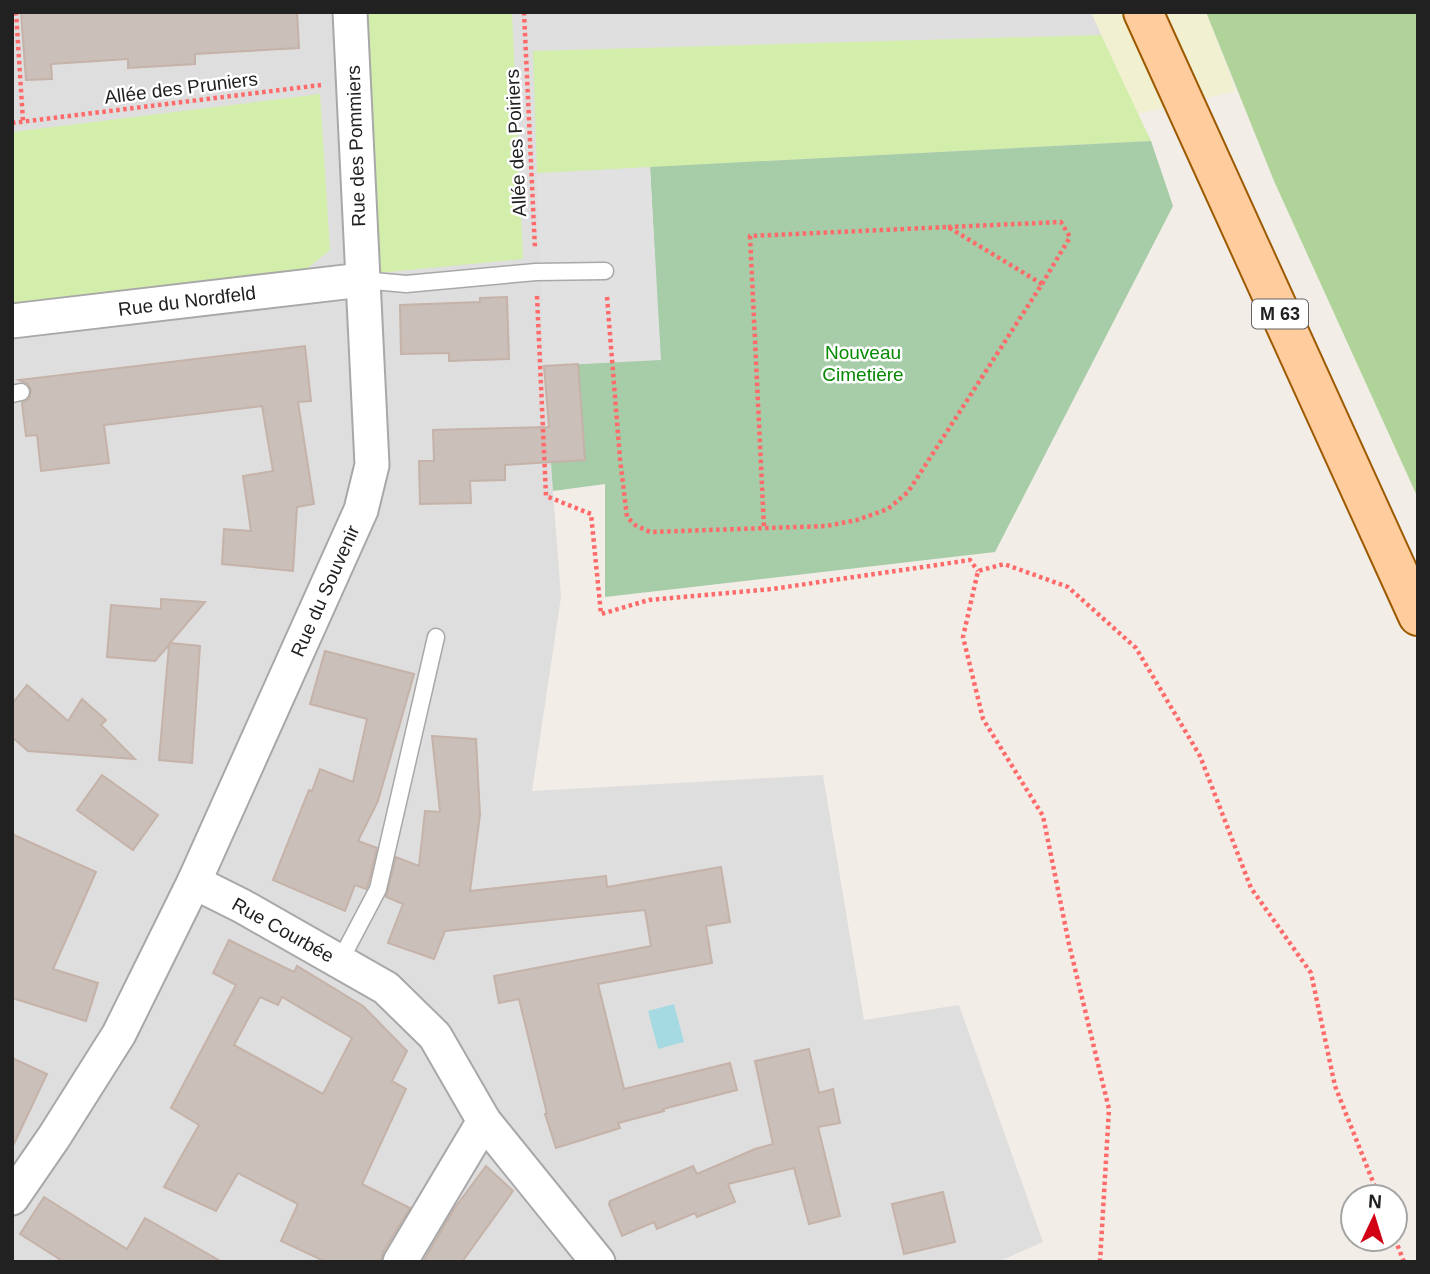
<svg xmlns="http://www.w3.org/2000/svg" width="1430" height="1274" viewBox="0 0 1430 1274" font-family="Arial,sans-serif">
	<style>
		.residential { fill: #dfdede }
		.farmland { fill: #f1f0d1 }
		.grass { fill: #d2eeaa }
		.forest { fill: #b0d399 }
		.cemetery { fill: #a6cca8 }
		.parking { fill: #e1e1e1 }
		.water { fill: #a5dae2 }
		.building { fill: #cabfb9; stroke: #c5b2a8; stroke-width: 2; fill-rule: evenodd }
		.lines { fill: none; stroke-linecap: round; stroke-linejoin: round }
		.lane-casing { stroke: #a8a8a8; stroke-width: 19 }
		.street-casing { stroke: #a8a8a8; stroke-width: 37 }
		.primary-casing { stroke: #9d5a00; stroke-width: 42 }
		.path { stroke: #ff6b6a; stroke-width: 4.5; stroke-dasharray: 3.5 3.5; stroke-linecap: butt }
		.lane { stroke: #fff; stroke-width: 16 }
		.street { stroke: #fff; stroke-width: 33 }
		.primary { stroke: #ffcc9e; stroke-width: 38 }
		.labels { text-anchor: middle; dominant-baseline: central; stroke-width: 5; stroke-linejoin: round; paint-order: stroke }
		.shield { fill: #fff; stroke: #646464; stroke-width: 2 }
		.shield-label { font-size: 18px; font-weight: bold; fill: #212121 }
		.street-label { font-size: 19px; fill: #212121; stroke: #fff }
		.park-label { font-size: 19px; fill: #078904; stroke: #fff }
	</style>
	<rect width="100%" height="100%" fill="#f2ede7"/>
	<path class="residential" d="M 12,12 L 1091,12 L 1137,114 L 1151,141 L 537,174 L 553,491 L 561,597 L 532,791 L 823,775 L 864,1020 L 959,1005 L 1043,1242 L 998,1262 L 12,1262 Z"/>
	<path class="farmland" d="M 1091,12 L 1206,12 L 1236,91 L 1137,114 Z"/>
	<g class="grass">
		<path d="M 363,12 L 512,12 L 523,259 L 378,273 Z"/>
		<path d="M 1101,35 L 1151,141 L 537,173 L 533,51 Z"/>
		<path d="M 320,94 L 330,250 L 304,271 L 12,306 L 12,132 Z"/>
	</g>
	<path class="forest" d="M 1206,12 L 1418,12 L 1418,498 L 1274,181 Z"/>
	<path class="cemetery" d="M 1151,141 L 1173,206 L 995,552 L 605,597 L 605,484 L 553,491 L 551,462 L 585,460 L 578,364 L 660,359 L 650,167 Z"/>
	<path class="parking" d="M 650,167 L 661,360 L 544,366 L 537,174 Z"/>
	<path class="water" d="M 674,1004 L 684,1042 L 658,1049 L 648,1011 Z"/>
	<g class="building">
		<path d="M 21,12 L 297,12 L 299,48 L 195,54 L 195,64 L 128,68 L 128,59 L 51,64 L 52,79 L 26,80 Z"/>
		<path d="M 507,297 L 509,359 L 449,361 L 449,353 L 401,354 L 400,305 L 480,302 L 480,298 Z"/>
		<path d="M 305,346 L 311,401 L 298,402 L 314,504 L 297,507 L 293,571 L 222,564 L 224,529 L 251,531 L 243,476 L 273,471 L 262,406 L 104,425 L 109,463 L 41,471 L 37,435 L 26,436 L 22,403 L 29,399 L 31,390 L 28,384 L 19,380 Z"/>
		<path d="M 578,364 L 585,460 L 505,465 L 505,480 L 470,481 L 471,503 L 420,504 L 419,461 L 434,461 L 433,430 L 549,427 L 544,366 Z"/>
		<path d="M 161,599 L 205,602 L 170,643 L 200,646 L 192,763 L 159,760 L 169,645 L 155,661 L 107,657 L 111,605 L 161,609 Z"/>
		<path d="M 325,651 L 414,674 L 378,801 L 358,841 L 377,848 L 368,885 L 366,889 L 355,885 L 345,911 L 273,880 L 309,790 L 312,791 L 320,769 L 353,782 L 367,719 L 310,704 Z"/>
		<path d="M 27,685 L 68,721 L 82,699 L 106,720 L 101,725 L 135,759 L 28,751 L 12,737 L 12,704 Z"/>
		<path d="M 432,736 L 476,739 L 480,815 L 470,891 L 606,876 L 607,887 L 721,867 L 730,922 L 706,926 L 712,963 L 598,984 L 624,1089 L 730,1063 L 737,1090 L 663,1109 L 664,1111 L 618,1123 L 620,1128 L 556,1148 L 545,1114 L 547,1114 L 519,999 L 499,1003 L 494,976 L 651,946 L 645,910 L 445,931 L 434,959 L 388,943 L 403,904 L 386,897 L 396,857 L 419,866 L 425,811 L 440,812 Z"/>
		<path d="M 102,775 L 158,815 L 133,850 L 77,810 Z"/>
		<path d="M 12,834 L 96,872 L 53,969 L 98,983 L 86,1021 L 12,998 Z"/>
		<path d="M 229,940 L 294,972 L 297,966 L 363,1006 L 407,1051 L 392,1081 L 406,1089 L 362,1184 L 410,1208 L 383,1252 L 381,1262 L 326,1262 L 281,1241 L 298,1204 L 238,1173 L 216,1211 L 164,1187 L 199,1125 L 171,1108 L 236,985 L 213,973 ZM 260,997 L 278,1005 L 282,997 L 352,1038 L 323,1094 L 234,1045 Z"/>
		<path d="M 809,1049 L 819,1093 L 833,1089 L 840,1123 L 818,1127 L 840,1216 L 809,1224 L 794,1168 L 728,1184 L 735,1202 L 697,1217 L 695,1213 L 657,1229 L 654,1222 L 622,1236 L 609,1204 L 610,1201 L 693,1166 L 697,1174 L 755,1149 L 773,1144 L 755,1061 Z"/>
		<path d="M 12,1058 L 47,1074 L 12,1148 Z"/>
		<path d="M 486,1166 L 513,1191 L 462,1262 L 423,1262 L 454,1209 Z"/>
		<path d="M 943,1192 L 955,1242 L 904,1254 L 892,1204 Z"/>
		<path d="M 44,1197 L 127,1249 L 145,1218 L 222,1262 L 64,1262 L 20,1234 Z"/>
	</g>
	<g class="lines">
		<g class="lane-casing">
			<g id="lane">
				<path d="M 362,280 L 406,284 L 536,272 L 605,271"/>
				<path d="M 12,394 L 21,392"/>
				<path d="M 340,961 L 378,889 L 436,637"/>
			</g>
		</g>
		<g class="street-casing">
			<g id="street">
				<path d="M 12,321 L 362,280"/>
				<path d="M 194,882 L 361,510 L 372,465 L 350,12"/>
				<path d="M 12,1198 L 54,1137 L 119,1034 L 194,882 L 242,906 L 386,988 L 435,1036 L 484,1121 L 598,1262"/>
				<path d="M 400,1262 L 484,1121"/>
			</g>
		</g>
		<g class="primary-casing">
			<path id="primary" d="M 1143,12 L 1418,616"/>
		</g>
		<g class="path">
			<path d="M 16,12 L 23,121"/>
			<path d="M 524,12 L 535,249"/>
			<path d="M 12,123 L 321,85"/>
			<path d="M 948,227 L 1061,222 L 1070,237 L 1042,284"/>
			<path d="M 537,296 L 546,496 L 591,514 L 601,614 L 649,600 L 772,589 L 957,562 L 970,560 L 978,571"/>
			<path d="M 607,297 L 620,459 L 627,517 L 635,525 L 650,532 L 826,526 L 857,520 L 888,509 L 908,492 L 1042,284 L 948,227 L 750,236 L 764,528"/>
			<path d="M 1395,1239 L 1404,1262"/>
			<path d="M 1100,1262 L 1109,1109 L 1069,944 L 1043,816 L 983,719 L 963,637 L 978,571 L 1004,564 L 1068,587 L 1136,648 L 1200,756 L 1251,888 L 1311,973 L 1335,1086 L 1379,1197"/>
		</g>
		<use href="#lane" class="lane"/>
		<use href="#street" class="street"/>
		<use href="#primary" class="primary"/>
	</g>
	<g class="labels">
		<rect class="shield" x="1252" y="299.5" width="56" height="29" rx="5"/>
		<g class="shield-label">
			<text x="1280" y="314">M 63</text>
		</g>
		<g class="street-label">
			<text transform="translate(181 88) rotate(-7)">Allée des Pruniers</text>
			<text transform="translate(516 143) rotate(-93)">Allée des Poiriers</text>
			<text transform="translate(356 146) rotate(-92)">Rue des Pommiers</text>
			<text transform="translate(187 301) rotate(-7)">Rue du Nordfeld</text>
			<text transform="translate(325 591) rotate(-66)">Rue du Souvenir</text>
			<text transform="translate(283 930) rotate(29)">Rue Courbée</text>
		</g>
		<g class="park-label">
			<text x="863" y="352">Nouveau<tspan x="863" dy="22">Cimetière</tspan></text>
		</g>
	</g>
	<rect width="1430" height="1274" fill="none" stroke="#212121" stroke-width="28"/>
	<g transform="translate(1374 1218) rotate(4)"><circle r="33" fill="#ffffff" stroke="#a6a6a6" stroke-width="2"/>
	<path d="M0-5L12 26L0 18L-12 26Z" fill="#d10015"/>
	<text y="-10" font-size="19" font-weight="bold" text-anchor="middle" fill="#212121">N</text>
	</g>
</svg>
